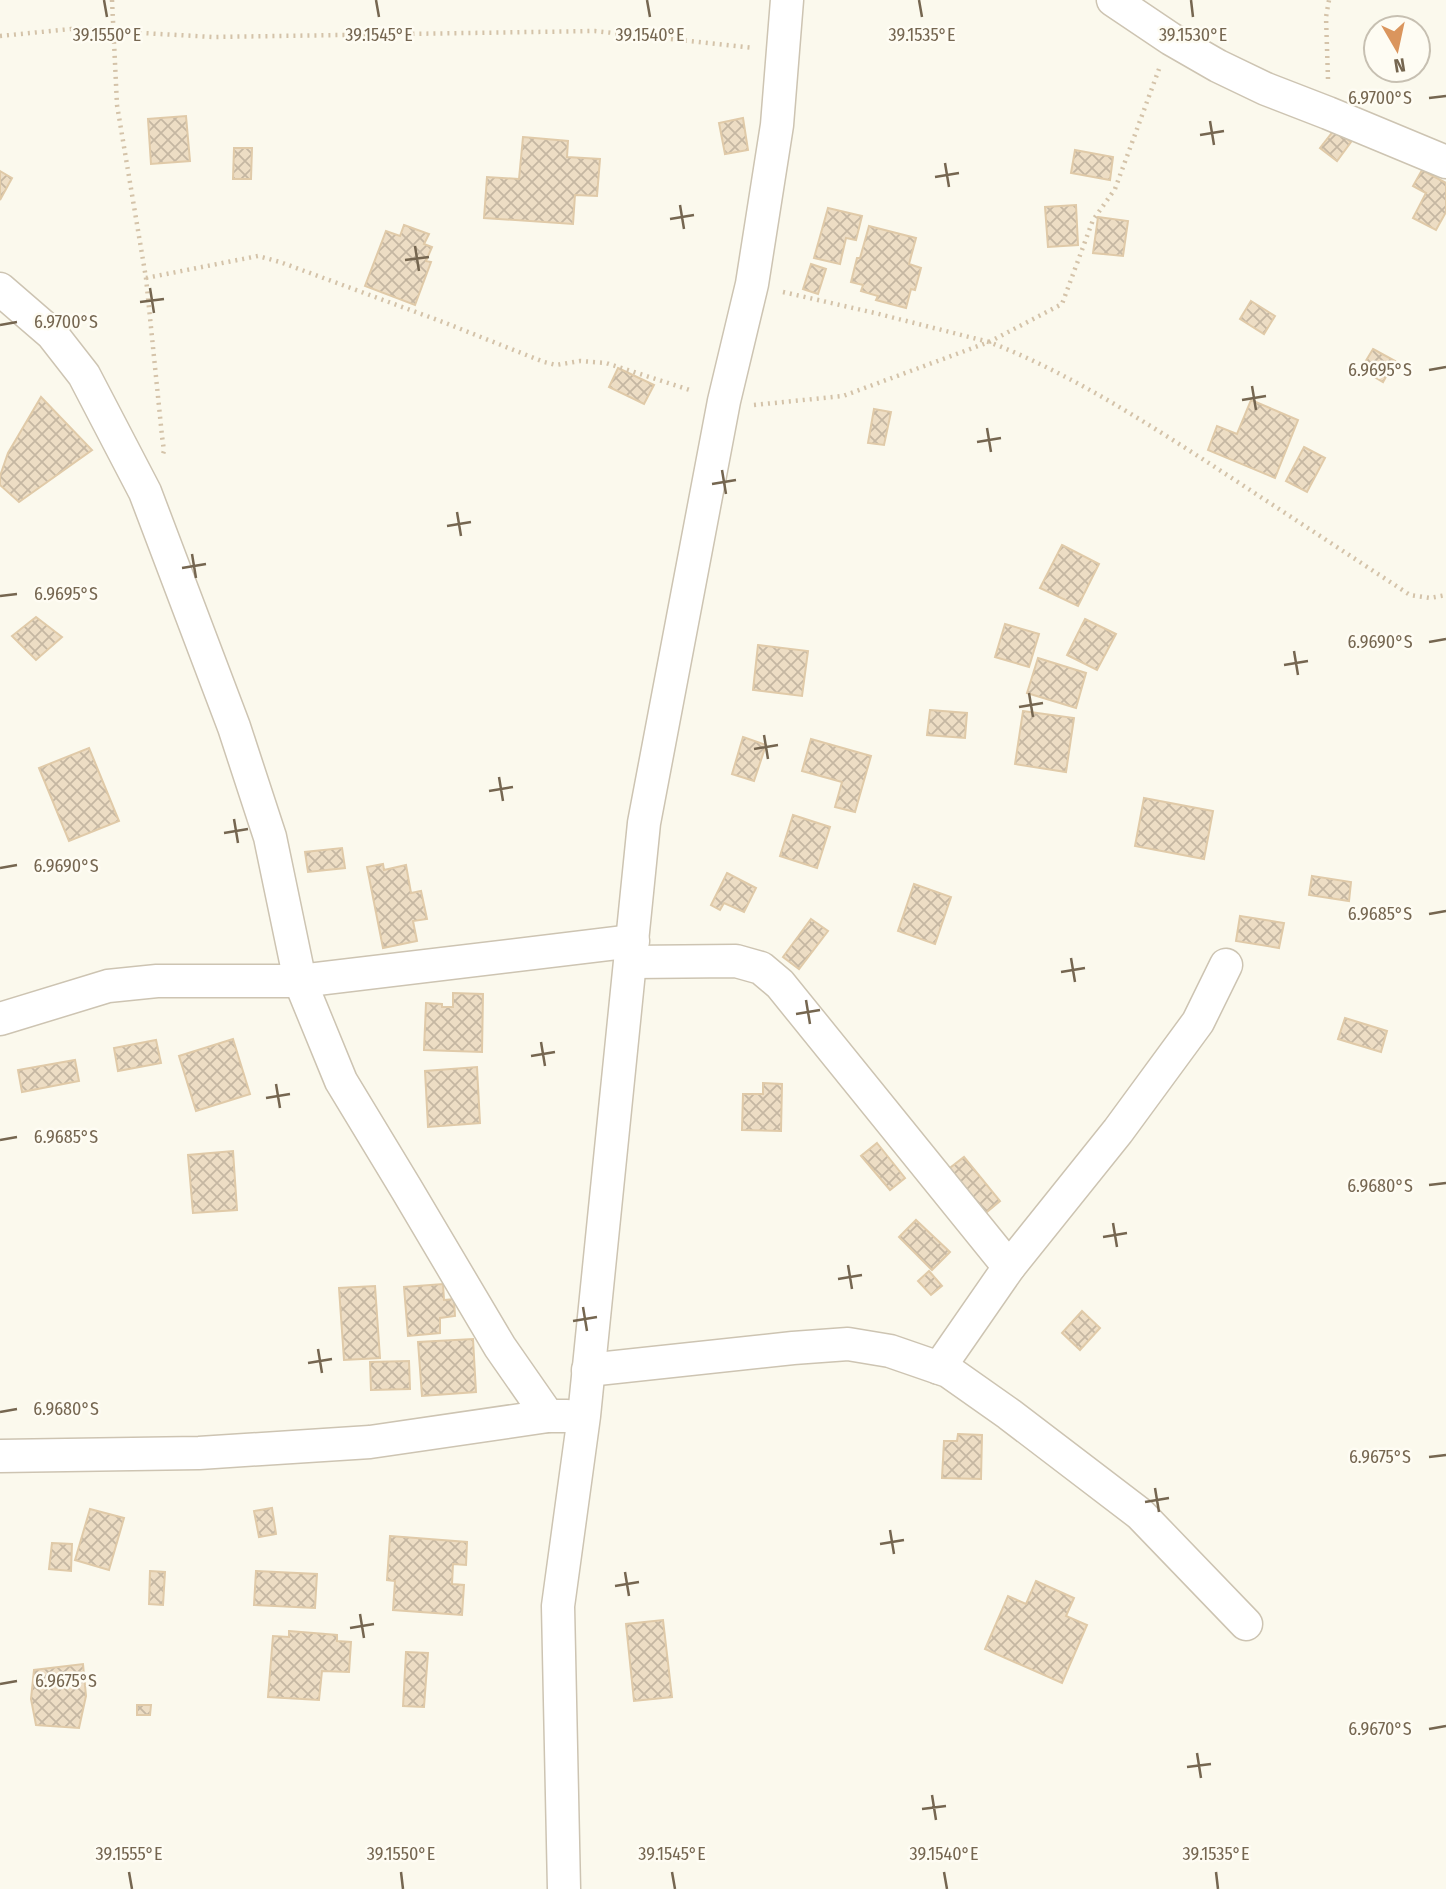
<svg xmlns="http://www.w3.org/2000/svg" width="1446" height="1889" viewBox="0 0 1446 1889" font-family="'Fira Sans Condensed',sans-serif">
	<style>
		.building { fill: url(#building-cross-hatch); stroke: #e0caa8; stroke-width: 2 }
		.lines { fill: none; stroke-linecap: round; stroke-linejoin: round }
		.minor-casing { stroke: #cdc4b2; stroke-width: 35 }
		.path { stroke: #d4c3a9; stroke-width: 4.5; stroke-dasharray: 2 5; stroke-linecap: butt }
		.minor { stroke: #fff; stroke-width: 32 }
		.ticks { fill: none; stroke: #756650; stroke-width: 2.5 }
		.ticks-label { font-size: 18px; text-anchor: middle; fill: #756650; stroke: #fefcf3; stroke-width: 5; stroke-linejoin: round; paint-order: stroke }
	</style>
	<defs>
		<pattern id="building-cross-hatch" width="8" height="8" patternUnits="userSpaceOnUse" patternTransform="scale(1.75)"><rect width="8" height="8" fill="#edddc4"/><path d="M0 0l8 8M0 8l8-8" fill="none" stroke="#c5b7a2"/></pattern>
	</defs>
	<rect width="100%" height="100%" fill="#fbf9ed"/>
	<g class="building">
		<path d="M 186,116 L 190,161 L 151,164 L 148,119 Z"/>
		<path d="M 743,118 L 748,150 L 725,154 L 719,123 Z"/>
		<path d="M 1334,130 L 1351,142 L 1337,161 L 1320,148 Z"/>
		<path d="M 523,137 L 568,141 L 567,157 L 600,159 L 597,196 L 575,195 L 573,224 L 484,218 L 487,177 L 519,179 Z"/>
		<path d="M 234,148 L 252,148 L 251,179 L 233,179 Z"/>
		<path d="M 1075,150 L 1113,157 L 1110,180 L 1071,173 Z"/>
		<path d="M 1422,170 L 1446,183 L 1446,212 L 1436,230 L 1413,218 L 1426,193 L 1413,186 Z"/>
		<path d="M 0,171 L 12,178 L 0,200 Z"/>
		<path d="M 1076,205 L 1078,245 L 1048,247 L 1045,207 Z"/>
		<path d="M 828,208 L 862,216 L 856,240 L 846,238 L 840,264 L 814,258 Z"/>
		<path d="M 1098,217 L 1128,221 L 1123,256 L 1093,253 Z"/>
		<path d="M 404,225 L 429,234 L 424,244 L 432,247 L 426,261 L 431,262 L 415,305 L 365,286 L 386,231 L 400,236 Z"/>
		<path d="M 869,226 L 916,238 L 909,264 L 921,268 L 915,290 L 911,289 L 906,308 L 876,300 L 878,296 L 861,291 L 863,285 L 851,282 L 857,258 L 860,258 Z"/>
		<path d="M 811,264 L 826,269 L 818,294 L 803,289 Z"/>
		<path d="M 1251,301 L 1275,316 L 1264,334 L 1240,319 Z"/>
		<path d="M 1373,349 L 1395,361 L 1383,382 L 1361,369 Z"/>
		<path d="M 618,368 L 654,385 L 644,404 L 609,387 Z"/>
		<path d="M 41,397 L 92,450 L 19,502 L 0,485 L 0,476 L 8,453 Z"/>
		<path d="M 1251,400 L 1298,420 L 1275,478 L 1208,450 L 1217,426 L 1237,434 Z"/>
		<path d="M 874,409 L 891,412 L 884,445 L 868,443 Z"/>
		<path d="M 1304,447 L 1325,458 L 1307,492 L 1286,481 Z"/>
		<path d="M 1062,545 L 1099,564 L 1078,606 L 1040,588 Z"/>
		<path d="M 36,617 L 62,637 L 36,660 L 12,636 Z"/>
		<path d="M 1085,619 L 1116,634 L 1097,670 L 1067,655 Z"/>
		<path d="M 1005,624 L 1039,634 L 1029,667 L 995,657 Z"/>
		<path d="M 758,645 L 808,651 L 802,696 L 753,690 Z"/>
		<path d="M 1038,658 L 1086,673 L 1076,708 L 1027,693 Z"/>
		<path d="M 930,710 L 967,713 L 965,738 L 927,735 Z"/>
		<path d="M 1023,711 L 1074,718 L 1066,772 L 1015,764 Z"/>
		<path d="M 743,737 L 766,745 L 754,781 L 732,774 Z"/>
		<path d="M 811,739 L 871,756 L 855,812 L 835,807 L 842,782 L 802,771 Z"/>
		<path d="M 89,748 L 119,821 L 69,841 L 39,768 Z"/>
		<path d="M 1144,798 L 1213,811 L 1204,859 L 1135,846 Z"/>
		<path d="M 793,815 L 830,827 L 817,868 L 780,856 Z"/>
		<path d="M 342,848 L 345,868 L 308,872 L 305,852 Z"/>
		<path d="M 383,864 L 384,870 L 406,865 L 411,893 L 421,891 L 427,919 L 413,921 L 417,941 L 383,948 L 367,867 Z"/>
		<path d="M 727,873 L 756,888 L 744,912 L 724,903 L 720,910 L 711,905 Z"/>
		<path d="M 1312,876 L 1351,882 L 1349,901 L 1309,895 Z"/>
		<path d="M 914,884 L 951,897 L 935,944 L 898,931 Z"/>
		<path d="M 1240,916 L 1284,923 L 1279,948 L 1236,941 Z"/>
		<path d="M 811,919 L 828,931 L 799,969 L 783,957 Z"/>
		<path d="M 453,993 L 483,994 L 482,1052 L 424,1050 L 426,1003 L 442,1004 L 442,1007 L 453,1007 Z"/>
		<path d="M 1345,1018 L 1387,1031 L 1381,1052 L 1338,1039 Z"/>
		<path d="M 233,1039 L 250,1094 L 196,1111 L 179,1056 Z"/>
		<path d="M 156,1040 L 161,1063 L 118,1071 L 114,1048 Z"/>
		<path d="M 75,1060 L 79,1081 L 22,1092 L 18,1070 Z"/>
		<path d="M 477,1067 L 480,1123 L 428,1127 L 425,1071 Z"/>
		<path d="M 763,1083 L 782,1084 L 781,1131 L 742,1130 L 743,1094 L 763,1094 Z"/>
		<path d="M 877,1143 L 905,1178 L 890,1190 L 861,1156 Z"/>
		<path d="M 233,1151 L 237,1210 L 193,1213 L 188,1155 Z"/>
		<path d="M 964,1157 L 1000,1201 L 982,1216 L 946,1171 Z"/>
		<path d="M 916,1220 L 950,1252 L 932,1270 L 899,1237 Z"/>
		<path d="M 929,1271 L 942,1286 L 931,1295 L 918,1281 Z"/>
		<path d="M 443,1284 L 444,1300 L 454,1299 L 455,1316 L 440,1318 L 440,1333 L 408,1336 L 404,1287 Z"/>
		<path d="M 375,1286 L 380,1358 L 344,1360 L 339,1288 Z"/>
		<path d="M 1082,1311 L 1100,1328 L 1080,1350 L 1062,1333 Z"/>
		<path d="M 473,1339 L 476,1392 L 422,1396 L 418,1342 Z"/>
		<path d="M 409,1361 L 410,1389 L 371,1390 L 370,1362 Z"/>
		<path d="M 958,1434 L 982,1435 L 981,1479 L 942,1478 L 944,1441 L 957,1441 Z"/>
		<path d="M 272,1508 L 276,1534 L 259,1537 L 254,1511 Z"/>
		<path d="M 90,1509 L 124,1518 L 109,1570 L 75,1560 Z"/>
		<path d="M 390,1536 L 467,1542 L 466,1565 L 453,1564 L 452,1584 L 464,1585 L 462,1615 L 393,1610 L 395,1581 L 387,1580 Z"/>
		<path d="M 52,1543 L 72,1544 L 71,1571 L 49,1569 Z"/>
		<path d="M 150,1571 L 165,1572 L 163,1605 L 149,1604 Z"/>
		<path d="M 256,1571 L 317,1574 L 315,1608 L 254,1605 Z"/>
		<path d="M 1036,1581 L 1074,1598 L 1066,1616 L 1087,1625 L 1062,1683 L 985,1649 L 1008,1596 L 1026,1604 Z"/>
		<path d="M 663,1620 L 672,1697 L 634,1701 L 626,1624 Z"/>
		<path d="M 289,1631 L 337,1635 L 337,1641 L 351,1642 L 349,1672 L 322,1671 L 319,1700 L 268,1697 L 273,1636 L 289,1637 Z"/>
		<path d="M 406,1652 L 428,1653 L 424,1707 L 403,1706 Z"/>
		<path d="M 83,1664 L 86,1696 L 79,1728 L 36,1725 L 31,1699 L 34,1670 Z"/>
		<path d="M 137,1705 L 151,1705 L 150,1715 L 137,1715 Z"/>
	</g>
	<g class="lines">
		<g class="minor-casing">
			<g id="minor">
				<path d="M 1113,0 L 1171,39 L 1218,66 L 1266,89 L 1328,113 L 1446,162"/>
				<path d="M 0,289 L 52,334 L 84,375 L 145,492 L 234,727 L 270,837 L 300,981 L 341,1081 L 407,1190 L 500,1347 L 548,1416"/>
				<path d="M 631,962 L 736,961 L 761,968 L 780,984 L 1009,1267"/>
				<path d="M 0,1019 L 108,986 L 157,981 L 300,981 L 633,941"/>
				<path d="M 939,1368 L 1009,1267 L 1118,1131 L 1198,1022 L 1226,965"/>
				<path d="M 588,1370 L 793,1348 L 848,1344 L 890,1351 L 948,1371 L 1009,1414 L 1140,1514 L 1246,1624"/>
				<path d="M 0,1456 L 199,1453 L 370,1442 L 548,1416 L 567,1416"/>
				<path d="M 564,1889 L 558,1606 L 584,1416 L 644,823 L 724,401 L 752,284 L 777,125 L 787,0"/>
			</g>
		</g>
		<g class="path">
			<path d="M 112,0 L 117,105 L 146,278 L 162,436 L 164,451 L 162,457"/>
			<path d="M 0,36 L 71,29 L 213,37 L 595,31 L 754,48"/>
			<path d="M 1328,79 L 1326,17 L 1329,0"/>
			<path d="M 146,278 L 258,256 L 280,262 L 443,322 L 544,362 L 556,365 L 580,361 L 606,363 L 693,391"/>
			<path d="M 783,292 L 875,313 L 989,342 C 1070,373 1145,422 1218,469 C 1282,511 1346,553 1410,595 L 1430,598 L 1446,595"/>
			<path d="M 754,405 L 843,396 L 989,342 L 1062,304 L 1093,220 L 1115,189 L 1159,69"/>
		</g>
		<use href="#minor" class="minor"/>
	</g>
	<path class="ticks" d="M 104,0 L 107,17M 376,0 L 379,17M 647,0 L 650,17M 919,0 L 922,17M 1191,0 L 1193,17M 1429,98 L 1446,96M 1210,121 L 1214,145M 1200,135 L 1224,131M 945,163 L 949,187M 935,177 L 959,173M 680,205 L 684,229M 670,219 L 694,215M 415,246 L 419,271M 405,260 L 429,257M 150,288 L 154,313M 140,302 L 164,299M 0,325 L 17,322M 1429,370 L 1446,367M 1252,386 L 1256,410M 1242,400 L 1266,396M 987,428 L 991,452M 977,442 L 1001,438M 722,470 L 726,494M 712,484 L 736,480M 457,512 L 461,536M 447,526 L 471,522M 192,554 L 196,578M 182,568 L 206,564M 0,596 L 17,594M 1429,642 L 1446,639M 1294,651 L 1298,675M 1284,665 L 1308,661M 1029,693 L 1033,717M 1019,707 L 1043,703M 764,735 L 768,759M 754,749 L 778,745M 499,777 L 503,801M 489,791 L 513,787M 234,819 L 238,843M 224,833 L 248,829M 0,868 L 17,865M 1429,914 L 1446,911M 1071,958 L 1075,982M 1061,972 L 1085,968M 806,1000 L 810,1024M 796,1014 L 820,1010M 541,1042 L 545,1066M 531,1056 L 555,1052M 276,1084 L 280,1108M 266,1098 L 290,1094M 0,1140 L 17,1137M 1429,1185 L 1446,1183M 1113,1223 L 1117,1247M 1103,1237 L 1127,1233M 848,1265 L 852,1289M 838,1279 L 862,1275M 583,1307 L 587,1331M 573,1321 L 597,1317M 318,1349 L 322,1373M 308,1363 L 332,1359M 0,1412 L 17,1409M 1429,1457 L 1446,1455M 1155,1488 L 1159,1512M 1145,1502 L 1169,1498M 890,1530 L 894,1554M 880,1544 L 904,1540M 625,1572 L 629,1596M 615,1586 L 639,1582M 360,1614 L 364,1638M 350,1628 L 374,1624M 0,1684 L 17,1681M 1429,1729 L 1446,1726M 1197,1753 L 1201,1778M 1187,1767 L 1211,1764M 932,1795 L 936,1820M 922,1809 L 946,1806M 129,1872 L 132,1889M 401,1872 L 403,1889M 672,1872 L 675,1889M 944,1872 L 947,1889M 1216,1872 L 1218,1889"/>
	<g class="ticks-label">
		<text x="107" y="41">39.1550°E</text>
		<text x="379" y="41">39.1545°E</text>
		<text x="650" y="41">39.1540°E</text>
		<text x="922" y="41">39.1535°E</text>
		<text x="1193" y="41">39.1530°E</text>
		<text x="1380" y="104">6.9700°S</text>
		<text x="66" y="328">6.9700°S</text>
		<text x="1380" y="376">6.9695°S</text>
		<text x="66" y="600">6.9695°S</text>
		<text x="1380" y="648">6.9690°S</text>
		<text x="66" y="872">6.9690°S</text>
		<text x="1380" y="920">6.9685°S</text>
		<text x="66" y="1143">6.9685°S</text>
		<text x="1380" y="1192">6.9680°S</text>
		<text x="66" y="1415">6.9680°S</text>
		<text x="1380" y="1463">6.9675°S</text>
		<text x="66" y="1687">6.9675°S</text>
		<text x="1380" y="1735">6.9670°S</text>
		<text x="129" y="1860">39.1555°E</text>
		<text x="401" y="1860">39.1550°E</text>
		<text x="672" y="1860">39.1545°E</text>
		<text x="944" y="1860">39.1540°E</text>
		<text x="1216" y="1860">39.1535°E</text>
	</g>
	<g transform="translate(1397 49) rotate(171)"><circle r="33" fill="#fefcf3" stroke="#c7c0b2" stroke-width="2"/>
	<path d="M0-5L12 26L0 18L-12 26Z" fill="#da955d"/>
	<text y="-10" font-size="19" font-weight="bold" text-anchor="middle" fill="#756650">N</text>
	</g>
</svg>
